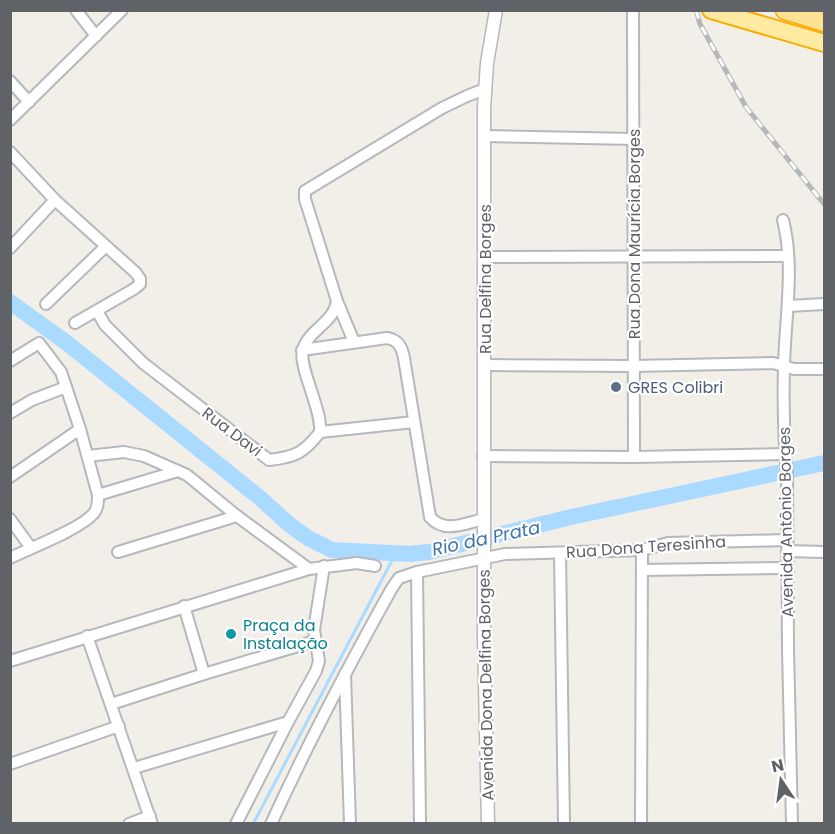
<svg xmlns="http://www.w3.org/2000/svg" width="835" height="834" viewBox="0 0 835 834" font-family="Poppins,sans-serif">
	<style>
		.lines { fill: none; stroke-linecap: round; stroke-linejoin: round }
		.stream { stroke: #aadaff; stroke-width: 3 }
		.river { stroke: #aadaff; stroke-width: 16 }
		.minor-casing { stroke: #b5b8bc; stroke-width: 14 }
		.tertiary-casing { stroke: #b5b8bc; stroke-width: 15 }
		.trunk-casing { stroke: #f9ab00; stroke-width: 20 }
		.motorway-casing { stroke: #f9ab00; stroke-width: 21 }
		.minor { stroke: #fff; stroke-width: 10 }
		.tertiary { stroke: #fff; stroke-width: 12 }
		.trunk { stroke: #feeaa1; stroke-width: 16 }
		.motorway { stroke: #fde293; stroke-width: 18 }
		.rail-casing { stroke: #b6b7b8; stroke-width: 5 }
		.rail { stroke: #fff; stroke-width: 3; stroke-dasharray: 9; stroke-linecap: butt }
		.service-dot { fill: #5c6f8a; stroke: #fff; stroke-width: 2 }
		.culture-dot { fill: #0f9aa8; stroke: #fff; stroke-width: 2 }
		.labels { text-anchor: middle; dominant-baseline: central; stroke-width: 4.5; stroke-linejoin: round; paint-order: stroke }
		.street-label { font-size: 16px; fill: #5f6368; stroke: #fff }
		.service-label { font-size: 16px; fill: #4e5e75; stroke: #fff; text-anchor: start }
		.culture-label { font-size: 16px; fill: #0d838f; stroke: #fff; text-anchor: start }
		.water-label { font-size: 18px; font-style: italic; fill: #4174aa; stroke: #fff }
	</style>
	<rect width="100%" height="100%" fill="#f1efe8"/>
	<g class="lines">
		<path class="stream" d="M 253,824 L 396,553"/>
		<path class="river" d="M 10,302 L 67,343 L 260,498 L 290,525 L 308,538 L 332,550 L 410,554 L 429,552 L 571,517 L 824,463"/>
		<g class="minor-casing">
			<g id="minor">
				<path d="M 76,10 L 96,36"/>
				<path d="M 633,10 L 634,457"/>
				<path d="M 10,81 L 29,102"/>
				<path d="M 10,120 L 122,10"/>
				<path d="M 484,136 L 634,139"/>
				<path d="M 10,152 L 55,200 L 136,273 L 140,279 L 140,284 L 134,289 L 75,323"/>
				<path d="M 783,220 C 795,267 785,318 784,366 C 783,403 784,440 787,476 L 788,648 L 792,824"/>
				<path d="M 10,248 L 55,200"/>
				<path d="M 486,257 L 788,256"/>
				<path d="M 46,304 L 105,247"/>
				<path d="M 788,306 L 824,304"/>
				<path d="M 97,311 L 105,325 L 143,363 L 269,460 C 295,457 304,453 320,432 C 322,408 298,367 303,350 C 308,330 334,323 337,301"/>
				<path d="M 354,342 L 337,301 L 305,199 L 305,191 L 442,108 L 467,96 L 485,89"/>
				<path d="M 302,350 L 387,338 C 399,340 402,348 404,358 L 430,517 C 444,534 466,523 484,519"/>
				<path d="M 10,361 L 39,343 L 61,372 L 80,429 L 98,495 C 98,502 98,508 94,513 C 81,529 30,548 10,558"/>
				<path d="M 484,365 L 633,366 L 773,363 L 794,369 L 824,369"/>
				<path d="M 10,413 L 32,400 L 66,387"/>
				<path d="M 320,432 L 414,422"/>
				<path d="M 88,456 L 124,452 L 144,456 L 187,475 L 237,516 L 309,569"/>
				<path d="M 483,456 L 634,457 L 784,454"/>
				<path d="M 10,477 L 80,429"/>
				<path d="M 98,495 L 178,471"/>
				<path d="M 10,519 L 31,548"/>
				<path d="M 787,551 L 824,552"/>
				<path d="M 118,552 L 237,516"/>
				<path d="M 560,553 L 564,824"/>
				<path d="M 643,570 L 787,568"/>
				<path d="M 417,572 L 420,824"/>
				<path d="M 184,606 L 204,674"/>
				<path d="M 87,636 L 152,824"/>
				<path d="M 10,661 L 309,569 L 357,563 L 375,566"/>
				<path d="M 345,674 L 350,824"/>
				<path d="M 111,704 L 204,674 L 315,641"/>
				<path d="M 10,764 L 119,726"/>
				<path d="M 134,768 L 288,722"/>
				<path d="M 129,824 L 150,816"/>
				<path d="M 236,824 L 288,722 L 316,671 L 319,661 L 314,630 L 324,566"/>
				<path d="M 271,824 C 308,743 349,665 392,588 L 399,578 L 417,572 L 505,554 L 642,550 L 668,543 L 787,540"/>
				<path d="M 641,824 L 642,550"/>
			</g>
		</g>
		<g class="tertiary-casing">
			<path id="tertiary" d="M 488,824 L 484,637 L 484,108 L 487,63 L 496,10"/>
		</g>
		<g class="trunk-casing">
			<path id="trunk" d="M 711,10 L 824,43"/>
		</g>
		<g class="motorway-casing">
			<path id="motorway" d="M 785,10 L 824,22"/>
		</g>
		<use href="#minor" class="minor"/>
		<use href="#tertiary" class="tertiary"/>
		<use href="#trunk" class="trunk"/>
		<use href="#motorway" class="motorway"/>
		<g class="rail-casing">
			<path id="rail" d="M 696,10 L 700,24 L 746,107 L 824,204"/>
		</g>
		<use href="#rail" class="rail"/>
	</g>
	<circle class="service-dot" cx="616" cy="387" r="6"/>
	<circle class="culture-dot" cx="231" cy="634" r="6"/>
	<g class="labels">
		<g class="street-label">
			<text transform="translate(634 234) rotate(-90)">Rua Dona Maurícia Borges</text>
			<text transform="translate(485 279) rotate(-90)">Rua Delfina Borges</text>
			<text transform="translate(232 432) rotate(37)">Rua Davi</text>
			<text transform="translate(786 522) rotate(-91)">Avenida Antônio Borges</text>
			<text transform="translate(646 547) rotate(-4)">Rua Dona Teresinha</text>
			<text transform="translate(486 685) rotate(-91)">Avenida Dona Delfina Borges</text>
		</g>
		<g class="service-label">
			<text x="628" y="387">GRES Colibri</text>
		</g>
		<g class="culture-label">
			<text x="243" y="625">Praça da<tspan x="243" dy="18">Instalação</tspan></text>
		</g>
		<g class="water-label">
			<text transform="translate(486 538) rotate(-12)">Rio da Prata</text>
		</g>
	</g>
	<rect width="835" height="834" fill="none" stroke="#5f6368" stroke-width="24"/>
	<g transform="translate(781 780) rotate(347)" stroke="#ffffff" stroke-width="4.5" paint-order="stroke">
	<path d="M0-4.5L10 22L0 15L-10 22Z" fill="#5f6368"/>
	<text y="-9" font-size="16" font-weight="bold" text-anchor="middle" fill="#5f6368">N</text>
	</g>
</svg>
